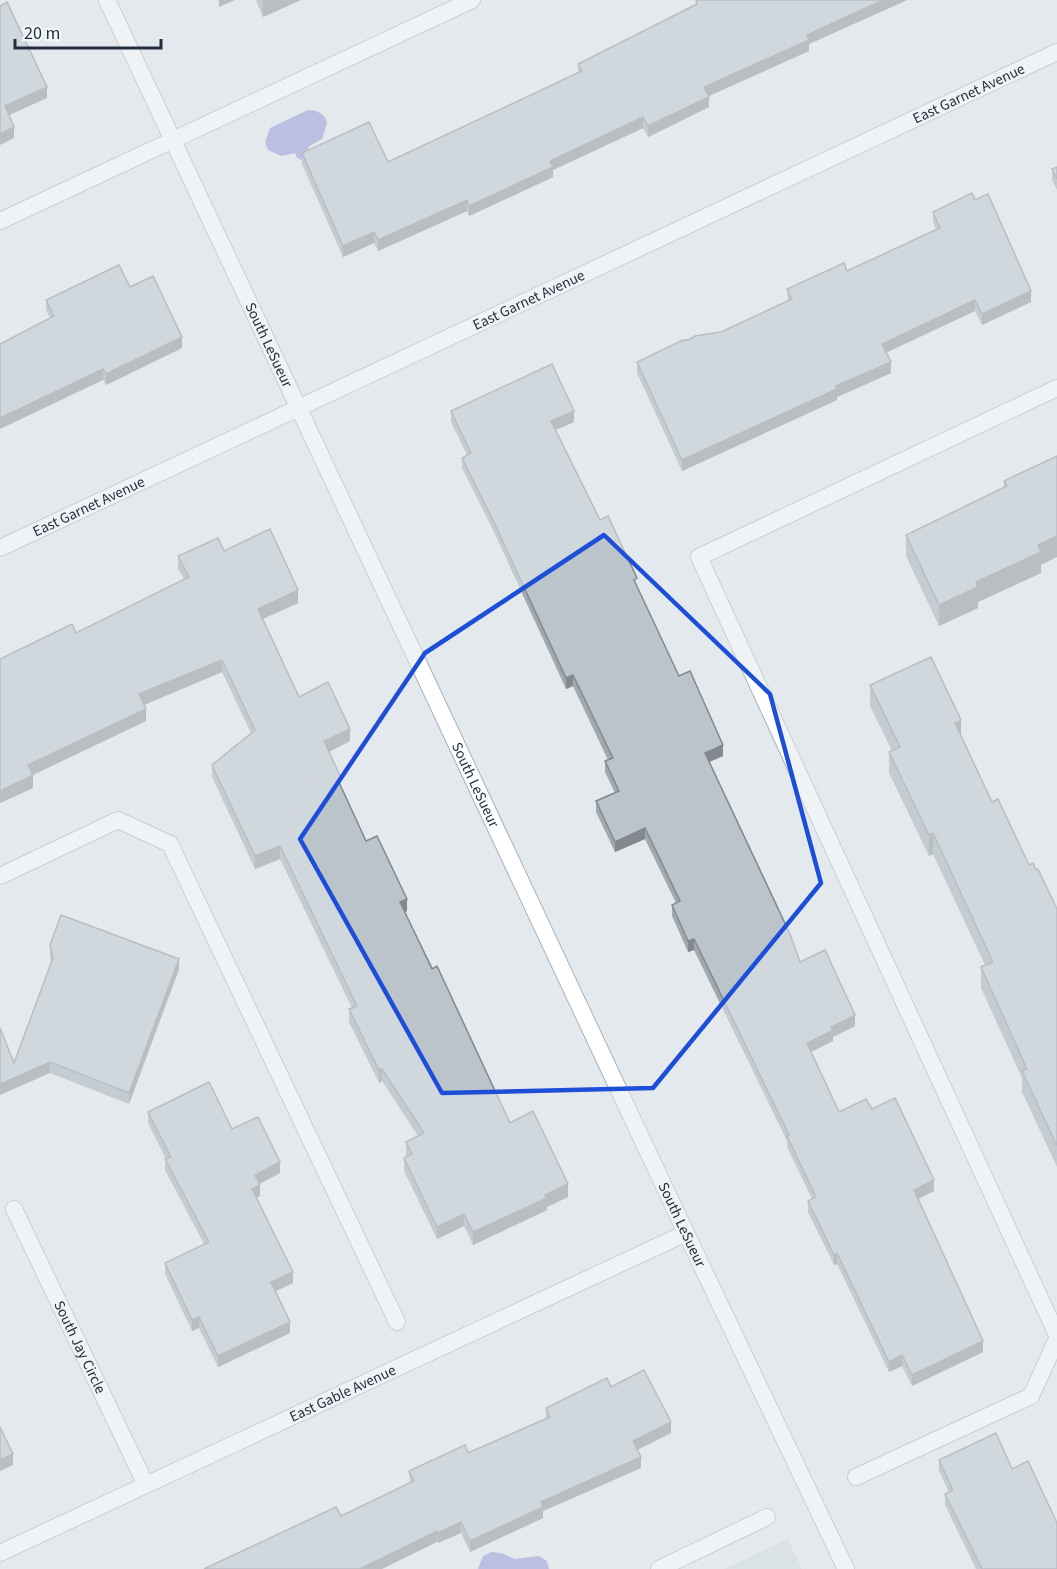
<svg xmlns="http://www.w3.org/2000/svg" width="1057" height="1569" viewBox="0 0 1057 1569" font-family="'Source Sans 3',sans-serif">
	<style>
		.built { fill: #d1d9dd }
		.water { fill: #898cd4 }
		.lines { fill: none; stroke-linecap: round; stroke-linejoin: round }
		.service-casing { stroke: #a9b1b9; stroke-width: 18 }
		.minor-casing { stroke: #a9b1b9; stroke-width: 18 }
		.service { stroke: #fff; stroke-width: 16 }
		.minor { stroke: #fff; stroke-width: 16 }
		.wall { fill: #a1a9af }
		.shaded-wall { fill: #83898e }
		.building { fill: #bbc4cb; stroke: #83898e; stroke-width: 1.5 }
		.marked { fill: none; stroke: #1d4ed8; stroke-width: 4.5; stroke-linejoin: round }
		.labels { text-anchor: middle; dominant-baseline: central; stroke-width: 4.5; stroke-linejoin: round; paint-order: stroke }
		.street-label { font-size: 15px; fill: #222f3f; stroke: #f3f7f9 }
	</style>
	<rect width="100%" height="100%" fill="#e3e9ed"/>
	<path class="built" d="M 788,1539 L 802,1569 L 724,1569 Z"/>
	<g class="water">
		<path d="M 308,110 C 318,110 325,114 327,123 L 322,139 L 308,147 L 311,153 L 304,161 L 297,158 L 295,153 L 281,156 L 268,150 L 265,142 L 270,128 Z"/>
		<path d="M 491,1552 L 501,1553 L 515,1559 L 539,1556 L 547,1561 L 549,1569 L 478,1569 L 483,1556 Z"/>
	</g>
	<g class="lines">
		<g class="service-casing">
			<g id="service">
				<path d="M 0,221 L 472,0"/>
				<path d="M 1057,388 L 699,557 L 1057,1335"/>
				<path d="M 0,876 L 118,820 L 170,844 L 397,1322"/>
				<path d="M 856,1477 L 1031,1396 L 1057,1339"/>
				<path d="M 659,1569 L 767,1517"/>
			</g>
		</g>
		<g class="minor-casing">
			<g id="minor">
				<path id="s1" d="M 107,0 L 686,1233 L 846,1569"/>
				<path id="s2" d="M 0,548 L 1057,52"/>
				<path id="s3" d="M 14,1209 L 146,1485"/>
				<path id="s4" d="M 0,1553 L 686,1233"/>
			</g>
		</g>
		<use href="#service" class="service"/>
		<use href="#minor" class="minor"/>
	</g>
	<g class="wall">
		<path d="M 256,0 L 301,0 L 263,17 Z"/>
		<path d="M 696,0 L 907,0 L 809,44 L 809,51 L 709,96 L 709,107 L 648,137 L 643,128 L 553,170 L 553,177 L 469,216 L 467,211 L 378,251 L 374,243 L 343,257 L 302,164 L 302,153 L 388,162 L 578,72 L 578,64 L 696,5 Z"/>
		<path d="M 1057,167 L 1057,190 L 1052,180 L 1052,169 Z"/>
		<path d="M 975,200 L 1031,302 L 982,325 L 975,311 L 886,353 L 891,373 L 837,397 L 837,400 L 682,471 L 637,373 L 637,362 L 688,340 L 721,332 L 788,301 L 787,289 L 847,271 L 936,229 L 933,223 L 933,212 Z"/>
		<path d="M 130,287 L 182,348 L 106,385 L 103,380 L 50,318 L 46,310 L 46,300 Z"/>
		<path d="M 451,411 L 574,422 L 556,430 L 600,520 L 637,586 L 679,676 L 723,756 L 709,762 L 800,962 L 855,1026 L 833,1037 L 833,1041 L 811,1052 L 839,1112 L 872,1109 L 934,1191 L 918,1199 L 983,1352 L 912,1386 L 902,1366 L 889,1372 L 837,1264 L 834,1265 L 808,1212 L 808,1201 L 812,1199 L 787,1147 L 787,1141 L 694,950 L 688,952 L 672,916 L 672,905 L 676,903 L 645,839 L 615,852 L 596,812 L 596,801 L 615,793 L 605,772 L 605,761 L 608,760 L 573,686 L 566,689 L 493,530 L 462,468 L 462,458 L 467,455 L 451,422 Z"/>
		<path d="M 1004,481 L 1041,565 L 1041,573 L 978,602 L 978,608 L 939,626 L 906,556 L 906,535 L 1004,487 Z"/>
		<path d="M 224,551 L 298,603 L 263,619 L 299,697 L 350,741 L 329,752 L 341,788 L 366,841 L 407,911 L 405,912 L 510,1123 L 568,1197 L 547,1207 L 547,1210 L 473,1245 L 464,1226 L 437,1239 L 404,1171 L 404,1158 L 407,1157 L 406,1155 L 406,1142 L 418,1136 L 382,1081 L 379,1083 L 349,1022 L 349,1009 L 352,1008 L 280,859 L 255,869 L 212,777 L 212,765 L 251,733 L 222,672 L 144,705 L 146,721 L 33,775 L 33,788 L 0,803 L 0,659 L 76,633 L 184,579 L 178,569 L 178,556 Z"/>
		<path d="M 870,685 L 961,737 L 992,802 L 1029,865 L 1057,909 L 1057,1167 L 1022,1092 L 1022,1078 L 981,988 L 981,967 L 985,965 L 933,854 L 929,856 L 889,773 L 889,752 L 892,751 L 870,706 Z"/>
		<path d="M 50,945 L 179,969 L 129,1104 L 50,1073 L 14,1063 L 51,962 L 50,956 Z"/>
		<path d="M 148,1112 L 232,1129 L 280,1173 L 259,1184 L 260,1196 L 256,1198 L 293,1283 L 276,1291 L 290,1333 L 218,1367 L 199,1328 L 192,1331 L 165,1274 L 165,1263 L 204,1244 L 165,1170 L 165,1159 L 166,1159 L 148,1123 Z"/>
		<path d="M 611,1387 L 671,1433 L 637,1450 L 641,1468 L 543,1511 L 543,1518 L 470,1552 L 461,1533 L 438,1543 L 437,1542 L 341,1516 L 410,1483 L 409,1471 L 468,1453 L 546,1419 L 546,1408 Z"/>
		<path d="M 939,1460 L 1057,1569 L 976,1569 L 945,1505 L 945,1494 L 949,1492 L 939,1471 Z"/>
	</g>
	<g class="shaded-wall">
		<path d="M 219,0 L 235,0 L 219,7 Z"/>
		<path d="M 263,0 L 301,0 L 263,17 Z"/>
		<path d="M 883,0 L 907,0 L 809,44 L 809,51 L 704,98 L 704,87 L 807,35 Z"/>
		<path d="M 47,87 L 47,98 L 5,117 L 5,106 Z"/>
		<path d="M 709,97 L 709,107 L 648,137 L 648,126 Z"/>
		<path d="M 643,117 L 643,128 L 553,170 L 553,177 L 469,216 L 469,206 L 550,161 Z"/>
		<path d="M 14,127 L 14,138 L 0,145 L 0,134 Z"/>
		<path d="M 467,200 L 467,211 L 378,251 L 378,240 Z"/>
		<path d="M 374,232 L 374,243 L 343,257 L 343,246 Z"/>
		<path d="M 1031,291 L 1031,302 L 982,325 L 982,314 Z"/>
		<path d="M 975,300 L 975,311 L 882,354 L 882,344 Z"/>
		<path d="M 182,337 L 182,348 L 106,385 L 106,374 Z"/>
		<path d="M 891,362 L 891,373 L 837,397 L 837,400 L 682,471 L 682,460 L 836,386 Z"/>
		<path d="M 103,369 L 103,380 L 0,429 L 0,418 Z"/>
		<path d="M 574,411 L 574,422 L 551,432 L 551,421 Z"/>
		<path d="M 1057,536 L 1057,557 L 1041,565 L 1041,573 L 978,602 L 978,608 L 939,626 L 939,605 L 1038,545 Z"/>
		<path d="M 298,590 L 298,603 L 258,621 L 258,609 Z"/>
		<path d="M 222,660 L 222,672 L 139,707 L 139,694 Z"/>
		<path d="M 573,675 L 573,686 L 566,689 L 566,678 Z"/>
		<path d="M 146,709 L 146,721 L 28,777 L 28,765 Z"/>
		<path d="M 961,720 L 961,741 L 955,723 Z"/>
		<path d="M 350,729 L 350,741 L 324,754 L 324,741 Z"/>
		<path d="M 723,745 L 723,756 L 705,764 L 705,753 Z"/>
		<path d="M 33,775 L 33,788 L 0,803 L 0,791 Z"/>
		<path d="M 645,828 L 645,839 L 615,852 L 615,842 Z"/>
		<path d="M 933,833 L 933,854 L 929,856 L 929,835 Z"/>
		<path d="M 280,846 L 280,859 L 255,869 L 255,856 Z"/>
		<path d="M 407,899 L 407,911 L 400,915 L 400,902 Z"/>
		<path d="M 694,939 L 694,950 L 688,952 L 688,941 Z"/>
		<path d="M 179,959 L 179,969 L 129,1104 L 129,1093 Z"/>
		<path d="M 855,1015 L 855,1026 L 833,1037 L 833,1041 L 807,1054 L 807,1043 L 831,1027 Z"/>
		<path d="M 50,1062 L 50,1073 L 0,1095 L 0,1084 Z"/>
		<path d="M 382,1069 L 382,1081 L 379,1083 L 379,1070 Z"/>
		<path d="M 280,1162 L 280,1173 L 255,1186 L 255,1175 Z"/>
		<path d="M 934,1180 L 934,1191 L 914,1201 L 914,1190 Z"/>
		<path d="M 568,1184 L 568,1197 L 547,1207 L 547,1210 L 473,1245 L 473,1232 L 545,1195 Z"/>
		<path d="M 260,1185 L 260,1196 L 252,1200 L 252,1189 Z"/>
		<path d="M 464,1214 L 464,1226 L 437,1239 L 437,1227 Z"/>
		<path d="M 837,1253 L 837,1264 L 834,1265 L 834,1255 Z"/>
		<path d="M 293,1272 L 293,1283 L 271,1293 L 271,1282 Z"/>
		<path d="M 199,1317 L 199,1328 L 192,1331 L 192,1320 Z"/>
		<path d="M 290,1322 L 290,1333 L 218,1367 L 218,1356 Z"/>
		<path d="M 983,1341 L 983,1352 L 912,1386 L 912,1375 Z"/>
		<path d="M 902,1355 L 902,1366 L 889,1372 L 889,1362 Z"/>
		<path d="M 671,1422 L 671,1433 L 633,1452 L 633,1441 Z"/>
		<path d="M 13,1454 L 13,1465 L 0,1471 L 0,1460 Z"/>
		<path d="M 641,1457 L 641,1468 L 543,1511 L 543,1518 L 470,1552 L 470,1541 L 541,1502 Z"/>
		<path d="M 461,1522 L 461,1533 L 438,1543 L 438,1533 Z"/>
		<path d="M 437,1531 L 437,1542 L 382,1569 L 360,1569 Z"/>
	</g>
	<g class="building">
		<path d="M 696,0 L 883,0 L 807,35 L 809,40 L 704,87 L 709,97 L 648,126 L 643,117 L 550,161 L 553,167 L 469,206 L 467,200 L 378,240 L 374,232 L 343,246 L 302,153 L 369,122 L 388,162 L 582,71 L 578,64 L 697,4 Z"/>
		<path d="M 7,2 L 47,87 L 5,106 L 14,127 L 0,134 L 0,6 Z"/>
		<path d="M 1057,167 L 1057,179 L 1052,169 Z"/>
		<path d="M 972,193 L 975,200 L 988,194 L 1031,291 L 982,314 L 975,300 L 882,344 L 891,362 L 836,386 L 837,389 L 682,460 L 637,362 L 683,340 L 688,340 L 695,336 L 721,332 L 792,299 L 787,289 L 844,263 L 847,271 L 940,228 L 933,212 Z"/>
		<path d="M 119,265 L 130,287 L 153,276 L 182,337 L 106,374 L 103,369 L 0,418 L 0,344 L 54,316 L 46,300 Z"/>
		<path d="M 552,364 L 574,411 L 551,421 L 600,520 L 608,516 L 637,578 L 634,580 L 679,676 L 690,671 L 723,745 L 705,753 L 790,934 L 800,962 L 825,950 L 855,1015 L 831,1027 L 833,1030 L 807,1043 L 839,1112 L 866,1099 L 872,1109 L 895,1098 L 934,1180 L 914,1190 L 983,1341 L 912,1375 L 902,1355 L 889,1362 L 837,1253 L 834,1255 L 808,1201 L 816,1197 L 787,1136 L 789,1135 L 694,939 L 688,941 L 672,905 L 680,901 L 645,828 L 615,842 L 596,801 L 619,791 L 605,761 L 613,758 L 573,675 L 566,678 L 493,520 L 462,458 L 471,453 L 451,411 Z"/>
		<path d="M 1057,456 L 1057,536 L 1038,545 L 1041,552 L 976,582 L 978,587 L 939,605 L 906,535 L 1007,486 L 1004,481 Z"/>
		<path d="M 270,529 L 298,590 L 258,609 L 299,697 L 328,682 L 350,729 L 324,741 L 341,778 L 338,780 L 366,841 L 377,836 L 407,899 L 400,902 L 432,969 L 437,966 L 510,1123 L 533,1111 L 568,1184 L 545,1195 L 547,1198 L 473,1232 L 464,1214 L 437,1227 L 404,1158 L 412,1154 L 406,1142 L 424,1133 L 382,1069 L 379,1070 L 349,1009 L 357,1006 L 280,846 L 255,856 L 212,765 L 255,730 L 222,660 L 139,694 L 146,709 L 28,765 L 33,775 L 0,791 L 0,659 L 72,624 L 76,633 L 189,577 L 178,556 L 218,538 L 224,551 Z"/>
		<path d="M 931,657 L 961,720 L 955,723 L 992,802 L 998,799 L 1029,865 L 1033,863 L 1036,870 L 1038,869 L 1057,909 L 1057,1146 L 1022,1071 L 1027,1069 L 981,967 L 993,962 L 933,833 L 929,835 L 889,752 L 900,747 L 870,685 Z"/>
		<path d="M 61,915 L 179,959 L 129,1093 L 50,1062 L 0,1084 L 0,1028 L 14,1063 L 53,958 L 50,945 Z"/>
		<path d="M 209,1082 L 232,1129 L 258,1117 L 280,1162 L 255,1175 L 260,1185 L 252,1189 L 293,1272 L 271,1282 L 290,1322 L 218,1356 L 199,1317 L 192,1320 L 165,1263 L 209,1242 L 165,1159 L 171,1157 L 148,1112 Z"/>
		<path d="M 644,1370 L 671,1422 L 633,1441 L 641,1457 L 541,1502 L 543,1507 L 470,1541 L 461,1522 L 438,1533 L 437,1531 L 360,1569 L 204,1569 L 336,1507 L 341,1516 L 414,1481 L 409,1471 L 465,1445 L 468,1453 L 550,1417 L 546,1408 L 607,1378 L 611,1387 Z"/>
		<path d="M 0,1427 L 13,1454 L 0,1460 Z"/>
		<path d="M 996,1433 L 1012,1469 L 1028,1461 L 1057,1523 L 1057,1569 L 982,1569 L 945,1494 L 953,1490 L 939,1460 Z"/>
	</g>
	<path d="M0 0H1057V1569H0ZM 604,535 L 770,694 L 821,883 L 653,1088 L 442,1093 L 300,839 L 425,653 Z" fill="#e3e9ed" fill-opacity=".55" fill-rule="evenodd"/>
	<path class="marked" d="M 604,535 L 770,694 L 821,883 L 653,1088 L 442,1093 L 300,839 L 425,653 Z"/>
	<g class="labels">
		<g class="street-label">
			<text stroke="none"><textPath href="#s2" startOffset="1070">East Garnet Avenue</textPath></text>
			<text stroke="none"><textPath href="#s2" startOffset="584">East Garnet Avenue</textPath></text>
			<text stroke="none"><textPath href="#s1" startOffset="381">South LeSueur</textPath></text>
			<text stroke="none"><textPath href="#s2" startOffset="98">East Garnet Avenue</textPath></text>
			<text stroke="none"><textPath href="#s1" startOffset="867">South LeSueur</textPath></text>
			<text stroke="none"><textPath href="#s1" startOffset="1353">South LeSueur</textPath></text>
			<text stroke="none"><textPath href="#s3" startOffset="153">South Jay Circle</textPath></text>
			<text stroke="none"><textPath href="#s4" startOffset="378">East Gable Avenue</textPath></text>
		</g>
	</g>
	<path d="M15 39v9h146v-9" fill="none" stroke="#222f3f" stroke-width="3"/>
	<text x="24" y="39" font-size="18" fill="#222f3f" stroke="#f3f7f9" stroke-width="4.5" paint-order="stroke">20 m</text>
</svg>
